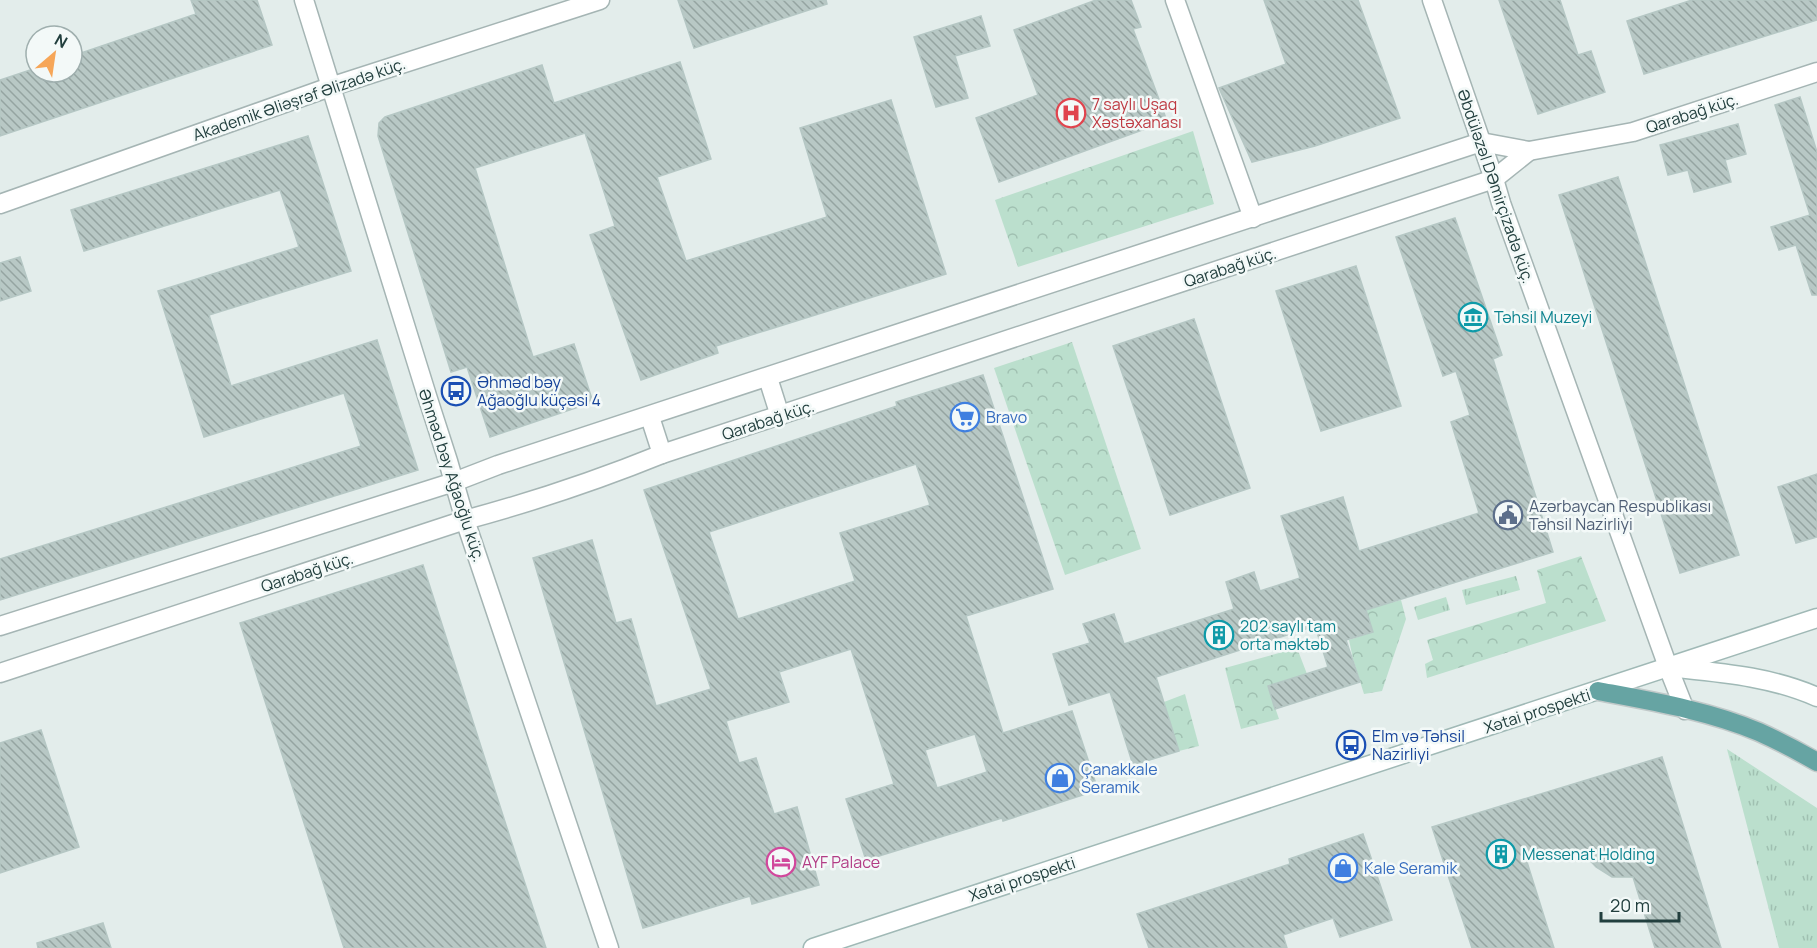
<svg xmlns="http://www.w3.org/2000/svg" width="1817" height="948" viewBox="0 0 1817 948" font-family="Manrope,sans-serif">
	<style>
		.grass { fill: url(#grass-tufts) }
		.forest { fill: url(#forest-crowns) }
		.building { fill: url(#building-back-hatch); stroke: #b5c7c4; stroke-width: 1.5; fill-rule: evenodd }
		.lines { fill: none; stroke-linecap: round; stroke-linejoin: round }
		.minor-casing { stroke: #a5b5b4; stroke-width: 21 }
		.tertiary-casing { stroke: #a5b5b4; stroke-width: 21 }
		.secondary-casing { stroke: #a0b9b6; stroke-width: 21 }
		.primary-casing { stroke: #c1c9c9; stroke-width: 21 }
		.minor { stroke: #fff; stroke-width: 18 }
		.tertiary { stroke: #fff; stroke-width: 18 }
		.secondary { stroke: #fff; stroke-width: 18 }
		.primary { stroke: #66a4a3; stroke-width: 18 }
		.labels { text-anchor: middle; dominant-baseline: central; stroke-width: 5; stroke-linejoin: round; paint-order: stroke }
		.street-label { font-size: 16px; fill: #223f3e; stroke: #f3f9f8 }
		.health-label { font-size: 16px; fill: #be3a42; stroke: #f3f9f8; text-anchor: start }
		.culture-label { font-size: 16px; fill: #0d838f; stroke: #f3f9f8; text-anchor: start }
		.transit-label { font-size: 16px; fill: #164399; stroke: #f3f9f8; text-anchor: start }
		.shop-label { font-size: 16px; fill: #366cbe; stroke: #f3f9f8; text-anchor: start }
		.service-label { font-size: 16px; fill: #4e5e75; stroke: #f3f9f8; text-anchor: start }
		.hotel-label { font-size: 16px; fill: #b23c85; stroke: #f3f9f8; text-anchor: start }
	</style>
	<defs>
		<pattern id="grass-tufts" width="24" height="20" patternUnits="userSpaceOnUse" patternTransform="scale(1.5)"><rect width="24" height="20" fill="#bbdfcd"/><path d="M3 7l-1-3M5 7V3M7 7l1-3M15 17l-1-3M17 17v-4M19 17l1-3" fill="none" stroke="#a0c0b1"/></pattern>
		<pattern id="forest-crowns" width="20" height="18" patternUnits="userSpaceOnUse" patternTransform="scale(1.5)"><rect width="20" height="18" fill="#bbdfcd"/><path d="M2 6a3 3 0 1 1 6 0M12 15a3 3 0 1 1 6 0" fill="none" stroke="#a0c0b1"/></pattern>
		<pattern id="building-back-hatch" width="6" height="6" patternUnits="userSpaceOnUse" patternTransform="scale(1.5)"><rect width="6" height="6" fill="#b8c8c5"/><path d="M-1 5l2 2M0 0l6 6M5-1l2 2" fill="none" stroke="#95a4a1"/></pattern>
	</defs>
	<rect width="100%" height="100%" fill="#e3edeb"/>
	<g class="grass">
		<path d="M 1516,576 L 1520,590 L 1466,605 L 1462,590 Z"/>
		<path d="M 1446,597 L 1450,610 L 1418,620 L 1414,607 Z"/>
		<path d="M 1727,749 L 1817,808 L 1817,948 L 1779,948 Z"/>
	</g>
	<g class="forest">
		<path d="M 1193,131 L 1214,204 L 1018,267 L 995,200 Z"/>
		<path d="M 1072,342 L 1141,549 L 1065,575 L 994,368 Z"/>
		<path d="M 1581,556 L 1606,621 L 1427,678 L 1425,664 L 1433,660 L 1427,640 L 1546,603 L 1537,570 Z"/>
		<path d="M 1386,590 L 1390,603 L 1401,600 L 1406,619 L 1382,691 L 1364,694 L 1353,659 L 1349,640 L 1373,632 L 1362,598 Z"/>
		<path d="M 1297,648 L 1307,674 L 1268,687 L 1279,719 L 1241,729 L 1225,668 Z"/>
		<path d="M 1185,694 L 1199,746 L 1179,751 L 1164,702 Z"/>
	</g>
	<g class="building">
		<path d="M 191,0 L 257,0 L 272,45 L 0,136 L 0,80 L 36,68 L 36,72 L 72,72 L 72,56 L 196,14 Z"/>
		<path d="M 678,0 L 826,0 L 827,4 L 694,48 Z"/>
		<path d="M 1096,0 L 1131,0 L 1141,27 L 1133,29 L 1167,121 L 999,182 L 976,118 L 1038,95 L 1014,30 Z"/>
		<path d="M 1264,0 L 1358,0 L 1400,118 L 1315,146 L 1252,162 L 1219,88 L 1286,64 Z"/>
		<path d="M 1499,0 L 1560,0 L 1578,55 L 1591,51 L 1605,92 L 1538,114 Z"/>
		<path d="M 1692,0 L 1817,0 L 1817,20 L 1644,74 L 1627,21 Z"/>
		<path d="M 981,16 L 990,46 L 955,56 L 968,98 L 936,107 L 914,37 Z"/>
		<path d="M 680,62 L 711,159 L 657,177 L 686,261 L 827,217 L 800,128 L 891,100 L 946,274 L 716,346 L 718,353 L 641,380 L 590,235 L 615,226 L 585,133 L 475,168 L 533,357 L 574,344 L 593,402 L 490,437 L 467,367 L 451,372 L 378,136 L 379,123 L 385,117 L 542,65 L 554,103 Z"/>
		<path d="M 1800,97 L 1817,152 L 1817,295 L 1812,295 L 1796,245 L 1779,250 L 1771,227 L 1810,215 L 1775,105 Z"/>
		<path d="M 1738,124 L 1746,154 L 1725,160 L 1731,182 L 1694,192 L 1688,170 L 1668,175 L 1660,145 Z"/>
		<path d="M 308,136 L 351,271 L 209,315 L 231,386 L 377,340 L 418,470 L 0,600 L 0,559 L 361,446 L 344,393 L 204,437 L 158,291 L 299,247 L 280,190 L 84,251 L 71,210 Z"/>
		<path d="M 1618,177 L 1739,555 L 1680,573 L 1559,195 Z"/>
		<path d="M 1455,218 L 1502,355 L 1493,359 L 1553,552 L 1366,610 L 1373,632 L 1346,640 L 1360,682 L 1275,709 L 1268,686 L 1328,667 L 1315,626 L 1156,677 L 1179,751 L 1133,765 L 1110,692 L 1069,705 L 1053,654 L 1090,643 L 1083,624 L 1114,614 L 1124,644 L 1234,609 L 1226,582 L 1254,572 L 1260,591 L 1300,578 L 1281,516 L 1343,497 L 1359,551 L 1479,513 L 1451,422 L 1470,415 L 1456,371 L 1443,376 L 1396,237 Z"/>
		<path d="M 20,257 L 31,291 L 0,301 L 0,263 Z"/>
		<path d="M 1356,266 L 1401,406 L 1321,431 L 1276,291 Z"/>
		<path d="M 1194,319 L 1250,488 L 1170,515 L 1113,346 Z"/>
		<path d="M 983,375 L 1053,589 L 966,616 L 1003,733 L 1072,711 L 1098,790 L 1003,821 L 1002,818 L 866,860 L 846,799 L 894,784 L 851,649 L 779,672 L 789,702 L 726,721 L 739,763 L 756,758 L 774,814 L 797,807 L 819,885 L 752,904 L 750,896 L 643,928 L 533,558 L 592,540 L 616,623 L 631,619 L 656,706 L 711,689 L 644,490 L 897,406 L 896,402 ZM 916,464 L 930,505 L 840,533 L 855,581 L 738,619 L 709,532 ZM 975,734 L 987,772 L 937,788 L 925,750 Z"/>
		<path d="M 1817,474 L 1817,537 L 1796,543 L 1778,487 Z"/>
		<path d="M 423,565 L 506,825 L 546,948 L 344,948 L 240,623 Z"/>
		<path d="M 41,730 L 79,847 L 0,873 L 0,743 Z"/>
		<path d="M 1662,757 L 1721,948 L 1655,948 L 1633,877 L 1612,877 L 1596,867 L 1579,849 L 1527,862 L 1554,948 L 1472,948 L 1432,827 Z"/>
		<path d="M 1363,834 L 1392,920 L 1340,937 L 1333,918 L 1283,935 L 1287,948 L 1149,948 L 1137,914 L 1290,864 L 1289,859 Z"/>
		<path d="M 103,923 L 111,948 L 38,948 L 37,943 Z"/>
	</g>
	<g class="lines">
		<g class="minor-casing">
			<g id="minor">
				<path d="M 1175,0 L 1253,218"/>
				<path d="M 1432,0 L 1494,179 L 1501,203 L 1668,667 L 1685,710"/>
				<path d="M 0,204 L 330,87 L 600,0"/>
				<path d="M 768,378 L 780,416"/>
				<path d="M 650,417 L 662,454"/>
				<path d="M 0,626 L 454,482 L 498,465 L 1481,142 L 1529,151 L 1633,132 L 1817,72"/>
				<path d="M 0,673 L 465,520 C 532,502 598,480 662,454 L 1494,179 L 1529,151"/>
			</g>
		</g>
		<g class="tertiary-casing">
			<path id="tertiary" d="M 304,0 L 428,399 L 448,461 L 465,520 L 609,948"/>
		</g>
		<g class="secondary-casing">
			<g id="secondary">
				<path d="M 1676,668 C 1724,673 1772,677 1817,697"/>
				<path d="M 813,948 L 1817,618"/>
			</g>
		</g>
		<g class="primary-casing">
			<path id="primary" d="M 1598,691 C 1651,701 1710,711 1759,732 C 1779,741 1798,751 1817,762"/>
		</g>
		<use href="#minor" class="minor"/>
		<use href="#tertiary" class="tertiary"/>
		<use href="#secondary" class="secondary"/>
		<use href="#primary" class="primary"/>
	</g>
	<defs>
		<g id="hospital-ring" transform="scale(1.5)"><circle r="9.5" fill="#f3f9f8" stroke="#e0444e" stroke-width="1.5"/><path d="M-5-5h3v3.5h4V-5h3V5h-3V1.5h-4V5h-3Z" fill="#e0444e"/></g>
		<g id="museum-ring" transform="scale(1.5)"><circle r="9.5" fill="#f3f9f8" stroke="#0f9aa8" stroke-width="1.5"/><path d="M0-6L6-3V-2H-6V-3ZM-5-1h2V3h-2ZM-1-1h2V3h-2ZM3-1h2V3H3ZM-6 4H6V6H-6Z" fill="#0f9aa8"/></g>
		<g id="bus-ring" transform="scale(1.5)"><circle r="9.5" fill="#f3f9f8" stroke="#1a4fb4" stroke-width="1.5"/><path d="M-5-6H5V4H4V6H2V4H-2V6H-4V4H-5ZM-3.5-4V0h7V-4ZM-3.5 1.2v1.5H-2V1.2ZM2 1.2v1.5H3.5V1.2Z" fill="#1a4fb4"/></g>
		<g id="supermarket-ring" transform="scale(1.5)"><circle r="9.5" fill="#f3f9f8" stroke="#3f7fe0" stroke-width="1.5"/><path d="M-6-5.5h2.5l.6 2H6L4.5 2H-2.5L-4.4-4H-6ZM-1.5 3.2a1.3 1.3 0 1 0 .1 0ZM3 3.2a1.3 1.3 0 1 0 .1 0Z" fill="#3f7fe0"/></g>
		<g id="civic-ring" transform="scale(1.5)"><circle r="9.5" fill="#f3f9f8" stroke="#5c6f8a" stroke-width="1.5"/><path d="M-.6-6.5H3V-4.5H.6V-3L4-1V1h2V6H-6V1h2V-1L-.6-3ZM-1.2 2.5V6h2.4V2.5Z" fill="#5c6f8a"/></g>
		<g id="building-ring" transform="scale(1.5)"><circle r="9.5" fill="#f3f9f8" stroke="#0f9aa8" stroke-width="1.5"/><path d="M-4-6H4V6H1V3H-1V6H-4ZM-2.5-4.3h1.7v1.8h-1.7ZM.8-4.3h1.7v1.8H.8ZM-2.5-1h1.7V.8h-1.7ZM.8-1h1.7V.8H.8Z" fill="#0f9aa8"/></g>
		<g id="shop-ring" transform="scale(1.5)"><circle r="9.5" fill="#f3f9f8" stroke="#3f7fe0" stroke-width="1.5"/><path d="M-5-2.5h2.3a2.7 3.5 0 0 1 5.4 0H5L5.5 6h-11ZM-1.5-2.5h3a1.5 2.3 0 0 0-3 0Z" fill="#3f7fe0"/></g>
		<g id="hotel-ring" transform="scale(1.5)"><circle r="9.5" fill="#f3f9f8" stroke="#d1479c" stroke-width="1.5"/><path d="M-6-4.5h1.5V1H6V5H4.5V3h-9V5H-6ZM-4 0a1.8 1.8 0 1 1 3.6 0ZM.5 0V-2.5h3Q6-2.5 6 0Z" fill="#d1479c"/></g>
	</defs>
	<g fill-rule="evenodd">
		<use href="#hospital-ring" x="1071" y="113"/>
		<use href="#museum-ring" x="1473" y="317"/>
		<use href="#bus-ring" x="456" y="391"/>
		<use href="#supermarket-ring" x="965" y="417"/>
		<use href="#civic-ring" x="1508" y="515"/>
		<use href="#building-ring" x="1219" y="635"/>
		<use href="#bus-ring" x="1351" y="745"/>
		<use href="#shop-ring" x="1060" y="778"/>
		<use href="#building-ring" x="1501" y="854"/>
		<use href="#hotel-ring" x="781" y="862"/>
		<use href="#shop-ring" x="1343" y="868"/>
	</g>
	<g class="labels">
		<g class="street-label">
			<text transform="translate(299 99) rotate(-19)">Akademik Əliəşrəf Əlizadə küç.</text>
			<text transform="translate(1692 113) rotate(-18)">Qarabağ küç.</text>
			<text transform="translate(1496 186) rotate(71)">Əbdüləzəl DƏmirçizadə küç.</text>
			<text transform="translate(1230 267) rotate(-18)">Qarabağ küç.</text>
			<text transform="translate(768 420) rotate(-18)">Qarabağ küç.</text>
			<text transform="translate(452 475) rotate(72)">Əhməd bəy Ağaoğlu küç.</text>
			<text transform="translate(307 572) rotate(-18)">Qarabağ küç.</text>
			<text transform="translate(1537 711) rotate(-18)">Xətai prospekti</text>
			<text transform="translate(1022 879) rotate(-18)">Xətai prospekti</text>
		</g>
		<g class="health-label">
			<text x="1092" y="104">7 saylı Uşaq<tspan x="1092" dy="18">Xəstəxanası</tspan></text>
		</g>
		<g class="culture-label">
			<text x="1494" y="317">Təhsil Muzeyi</text>
			<text x="1240" y="626">202 saylı tam<tspan x="1240" dy="18">orta məktəb</tspan></text>
			<text x="1522" y="854">Messenat Holding</text>
		</g>
		<g class="transit-label">
			<text x="477" y="382">Əhməd bəy<tspan x="477" dy="18">Ağaoğlu küçəsi 4</tspan></text>
			<text x="1372" y="736">Elm və Təhsil<tspan x="1372" dy="18">Nazirliyi</tspan></text>
		</g>
		<g class="shop-label">
			<text x="986" y="417">Bravo</text>
			<text x="1081" y="769">Çanakkale<tspan x="1081" dy="18">Seramik</tspan></text>
			<text x="1364" y="868">Kale Seramik</text>
		</g>
		<g class="service-label">
			<text x="1529" y="506">Azərbaycan Respublikası<tspan x="1529" dy="18">Təhsil Nazirliyi</tspan></text>
		</g>
		<g class="hotel-label">
			<text x="802" y="862">AYF Palace</text>
		</g>
	</g>
	<g transform="translate(54 54) rotate(29)"><circle r="28" fill="#f3f9f8" stroke="#9fafae" stroke-width="1.5"/>
	<path d="M0-4.5L10 22L0 15L-10 22Z" fill="#f6a658"/>
	<text y="-9" font-size="16" font-weight="bold" text-anchor="middle" fill="#223f3e">N</text>
	</g>
	<path d="M1601 912v9h78v-9" fill="none" stroke="#223f3e" stroke-width="3"/>
	<text x="1610" y="912" font-size="18" fill="#223f3e" stroke="#f3f9f8" stroke-width="4.5" paint-order="stroke">20 m</text>
</svg>
